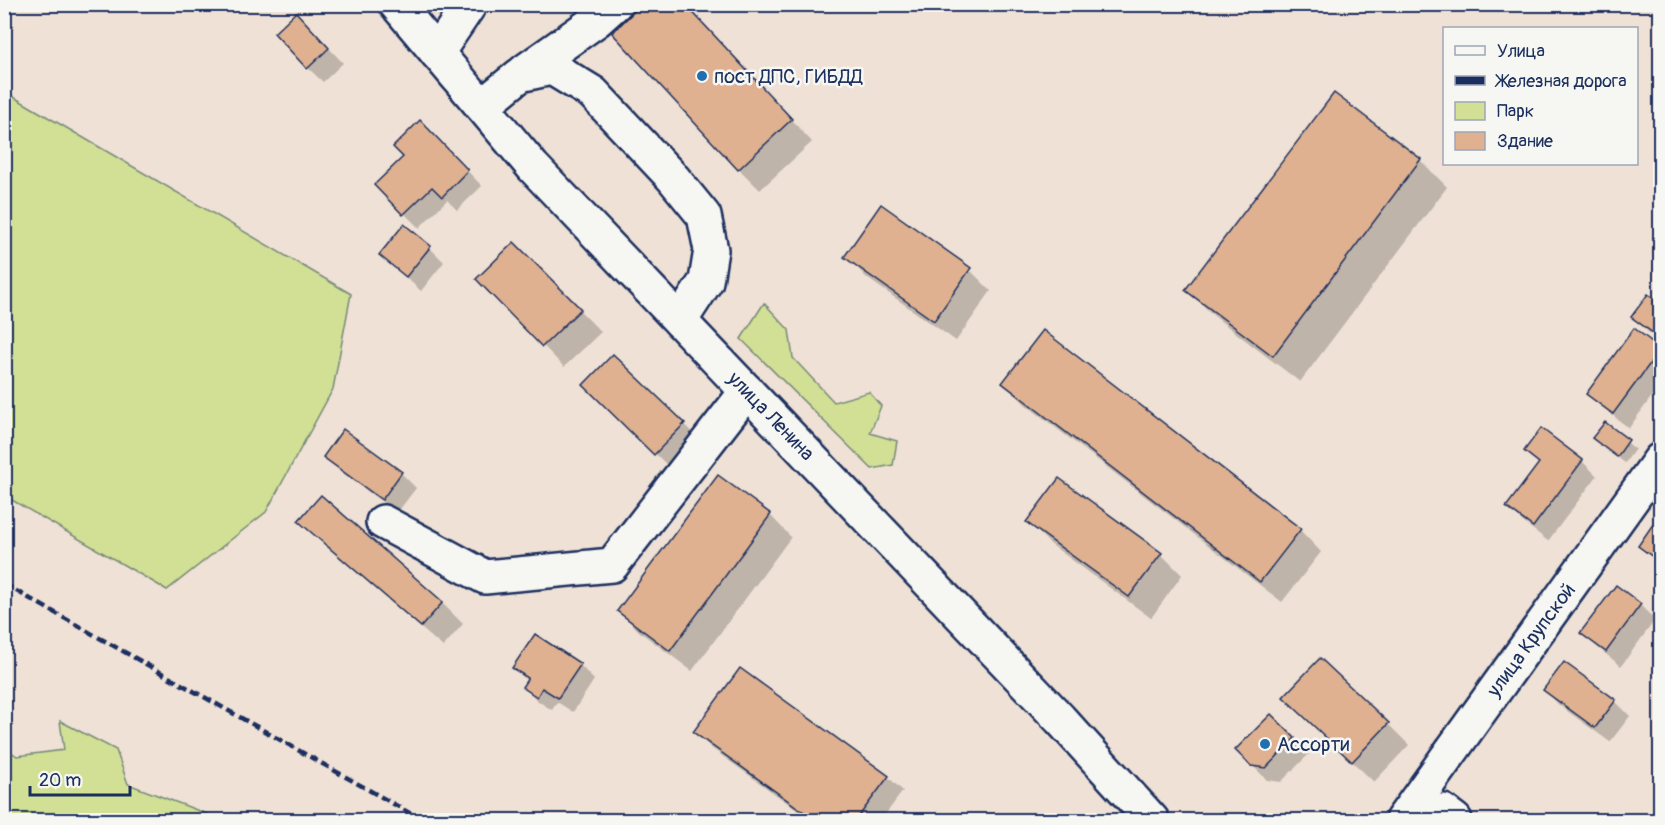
<svg xmlns="http://www.w3.org/2000/svg" width="1665" height="825" viewBox="0 0 1665 825" font-family="Pangolin,sans-serif">
	<style>
		.green { fill: #d1e094; stroke: #768879; stroke-width: 1.5 }
		.shadow { fill: #0003 }
		.building { fill: #dfb190; stroke: #1b2f5e; stroke-width: 1.5 }
		.lines { fill: none; stroke-linecap: round; stroke-linejoin: round }
		.minor-casing { stroke: #1b2f5e; stroke-width: 38 }
		.minor { stroke: #f6f6f2; stroke-width: 33 }
		.rail { stroke: #1b2f5e; stroke-width: 4.5; stroke-dasharray: 9 4.5; stroke-linecap: butt }
		.poi-dot { fill: #1f6fb2; stroke: #f6f6f2; stroke-width: 2 }
		.labels { text-anchor: middle; dominant-baseline: central; stroke-width: 5; stroke-linejoin: round; paint-order: stroke }
		.poi-label { font-size: 20px; fill: #1b2f5e; stroke: #f6f6f2; text-anchor: start }
		.street-label { font-size: 20px; fill: #1b2f5e; stroke: #f6f6f2 }
	</style>
	<rect width="100%" height="100%" fill="#efe1d5"/>
	<filter id="ink" filterUnits="userSpaceOnUse"><feTurbulence type="fractalNoise" baseFrequency=".0167" numOctaves="2"/><feDisplacementMap in="SourceGraphic" scale="12" xChannelSelector="R" yChannelSelector="G"/><feConvolveMatrix kernelMatrix="1 2 1 2 8 2 1 2 1" color-interpolation-filters="sRGB"/></filter>
	<g filter="url(#ink)">
		<g class="green">
			<path d="M 5,92 L 351,294 L 333,389 L 266,512 L 167,590 L 5,496 Z"/>
			<path d="M 764,303 L 789,330 L 793,358 L 834,402 L 869,392 L 881,406 L 870,433 L 897,441 L 893,465 L 872,469 L 741,339 Z"/>
			<path d="M 60,721 L 116,750 L 128,784 L 223,820 L 5,820 L 5,748 L 17,756 L 64,750 Z"/>
		</g>
		<g class="shadow">
			<path d="M 685,4 L 812,142 L 760,190 L 739,169 Z"/>
			<path d="M 311,29 L 343,63 L 323,82 L 308,68 Z"/>
			<path d="M 1335,95 L 1420,160 L 1447,187 L 1300,382 L 1214,316 L 1187,290 Z"/>
			<path d="M 420,122 L 482,186 L 457,210 L 447,200 L 419,228 L 376,185 L 405,157 Z"/>
			<path d="M 514,244 L 601,332 L 564,367 L 478,279 Z"/>
			<path d="M 430,248 L 444,262 L 421,291 L 381,255 Z"/>
			<path d="M 846,256 L 970,270 L 991,291 L 956,341 L 867,278 Z"/>
			<path d="M 1648,296 L 1660,304 L 1660,341 L 1648,332 L 1633,317 Z"/>
			<path d="M 1634,330 L 1660,350 L 1660,385 L 1629,428 L 1603,408 L 1588,394 Z"/>
			<path d="M 613,356 L 699,439 L 670,468 L 585,385 Z"/>
			<path d="M 1004,382 L 1300,530 L 1321,552 L 1282,602 L 1025,404 Z"/>
			<path d="M 1605,424 L 1635,449 L 1625,463 L 1601,445 Z"/>
			<path d="M 1541,430 L 1582,461 L 1597,476 L 1548,541 L 1523,522 L 1508,507 L 1540,465 L 1526,451 Z"/>
			<path d="M 325,456 L 401,473 L 416,488 L 397,513 L 340,471 Z"/>
			<path d="M 770,515 L 791,537 L 692,671 L 640,632 L 619,611 Z"/>
			<path d="M 1660,517 L 1660,565 L 1640,546 Z"/>
			<path d="M 300,521 L 442,603 L 463,624 L 443,647 L 321,542 Z"/>
			<path d="M 1028,522 L 1161,554 L 1182,575 L 1151,618 L 1049,543 Z"/>
			<path d="M 1616,587 L 1640,605 L 1655,620 L 1621,666 L 1597,647 L 1582,633 Z"/>
			<path d="M 580,665 L 594,680 L 573,712 L 557,702 L 552,710 L 538,701 L 524,687 L 527,681 L 514,668 Z"/>
			<path d="M 1545,690 L 1615,701 L 1630,716 L 1610,742 L 1559,705 Z"/>
			<path d="M 1271,716 L 1309,754 L 1281,782 L 1267,780 L 1237,750 Z"/>
			<path d="M 1306,718 L 1388,724 L 1409,745 L 1374,782 Z"/>
			<path d="M 695,732 L 888,777 L 903,791 L 881,820 L 811,820 L 710,747 Z"/>
		</g>
		<g class="building">
			<path d="M 642,4 L 685,4 L 792,119 L 738,170 L 612,33 Z"/>
			<path d="M 296,12 L 329,48 L 307,69 L 274,33 Z"/>
			<path d="M 1334,93 L 1421,159 L 1273,356 L 1185,290 Z"/>
			<path d="M 420,120 L 468,170 L 442,197 L 432,187 L 403,215 L 374,185 L 403,157 L 393,147 Z"/>
			<path d="M 881,204 L 971,268 L 934,321 L 844,257 Z"/>
			<path d="M 404,224 L 431,246 L 406,277 L 379,255 Z"/>
			<path d="M 514,242 L 581,309 L 542,347 L 476,279 Z"/>
			<path d="M 1648,294 L 1660,302 L 1660,338 L 1631,317 Z"/>
			<path d="M 1634,328 L 1660,348 L 1660,350 L 1613,414 L 1586,394 Z"/>
			<path d="M 1043,330 L 1301,529 L 1260,582 L 1002,383 Z"/>
			<path d="M 613,354 L 685,423 L 654,455 L 583,385 Z"/>
			<path d="M 1605,422 L 1629,440 L 1617,457 L 1592,438 Z"/>
			<path d="M 1541,428 L 1583,460 L 1533,527 L 1506,507 L 1539,463 L 1524,451 Z"/>
			<path d="M 343,429 L 402,472 L 382,500 L 323,457 Z"/>
			<path d="M 718,475 L 771,514 L 670,651 L 617,611 Z"/>
			<path d="M 1059,478 L 1162,553 L 1129,597 L 1026,522 Z"/>
			<path d="M 321,495 L 443,602 L 421,627 L 298,521 Z"/>
			<path d="M 1660,514 L 1660,562 L 1638,546 Z"/>
			<path d="M 1616,585 L 1641,604 L 1606,652 L 1580,633 Z"/>
			<path d="M 535,634 L 581,664 L 558,698 L 542,688 L 537,697 L 522,687 L 528,678 L 512,668 Z"/>
			<path d="M 1320,658 L 1389,723 L 1352,762 L 1283,697 Z"/>
			<path d="M 1564,662 L 1616,700 L 1595,728 L 1543,690 Z"/>
			<path d="M 740,668 L 889,776 L 856,820 L 815,820 L 693,732 Z"/>
			<path d="M 1271,714 L 1295,738 L 1266,768 L 1251,766 L 1235,750 Z"/>
		</g>
		<g class="lines">
			<g class="minor-casing">
				<g id="minor">
					<path d="M 396,4 L 533,167 L 1060,719 L 1152,820"/>
					<path d="M 437,53 L 470,4"/>
					<path d="M 525,71 L 597,20 L 615,4"/>
					<path d="M 482,106 L 520,75 L 552,68 L 593,93 L 673,178 L 704,216 L 711,250 L 706,281 L 680,321"/>
					<path d="M 383,522 L 485,577 L 612,565 L 747,391"/>
					<path d="M 1402,820 L 1660,460"/>
					<path d="M 1436,820 L 1443,811 L 1455,820"/>
				</g>
			</g>
			<use href="#minor" class="minor"/>
			<path class="rail" d="M 4,584 L 422,820"/>
		</g>
	</g>
	<g class="poi-dot">
		<circle cx="702" cy="76" r="6"/>
		<circle cx="1265" cy="744" r="6"/>
	</g>
	<g class="labels">
		<g class="poi-label">
			<text x="714" y="76">пост ДПС, ГИБДД</text>
			<text x="1277" y="744">Ассорти</text>
		</g>
		<g class="street-label">
			<text transform="translate(771 416) rotate(46)">улица Ленина</text>
			<text transform="translate(1531 640) rotate(-54)">улица Крупской</text>
		</g>
	</g>
	<rect width="1665" height="825" fill="none" stroke="#f6f6f2" stroke-width="24"/>
	<rect x="12" y="12" width="1641" height="801" fill="none" stroke="#1b2f5e" stroke-width="2" filter="url(#ink)"/>
	<rect x="1443" y="27" width="195" height="138" fill="#f6f6f2" stroke="#9ea6b7" stroke-width="1.5"/>
	<rect x="1455" y="46" width="30" height="9" fill="#f6f6f2" stroke="#9ea6b7" stroke-width="1.5"/>
	<text x="1497" y="57" font-size="18" fill="#1b2f5e">Улица</text>
	<rect x="1455" y="76" width="30" height="9" fill="#1b2f5e" stroke="#9ea6b7" stroke-width="1.5"/>
	<text x="1497" y="87" font-size="18" fill="#1b2f5e">Железная дорога</text>
	<rect x="1455" y="102" width="30" height="18" fill="#d1e094" stroke="#9ea6b7" stroke-width="1.5"/>
	<text x="1497" y="117" font-size="18" fill="#1b2f5e">Парк</text>
	<rect x="1455" y="132" width="30" height="18" fill="#dfb190" stroke="#9ea6b7" stroke-width="1.5"/>
	<text x="1497" y="147" font-size="18" fill="#1b2f5e">Здание</text>
	<path d="M30 786v9h100v-9" fill="none" stroke="#1b2f5e" stroke-width="3"/>
	<text x="39" y="786" font-size="18" fill="#1b2f5e" stroke="#f6f6f2" stroke-width="4.5" paint-order="stroke">20 m</text>
</svg>
